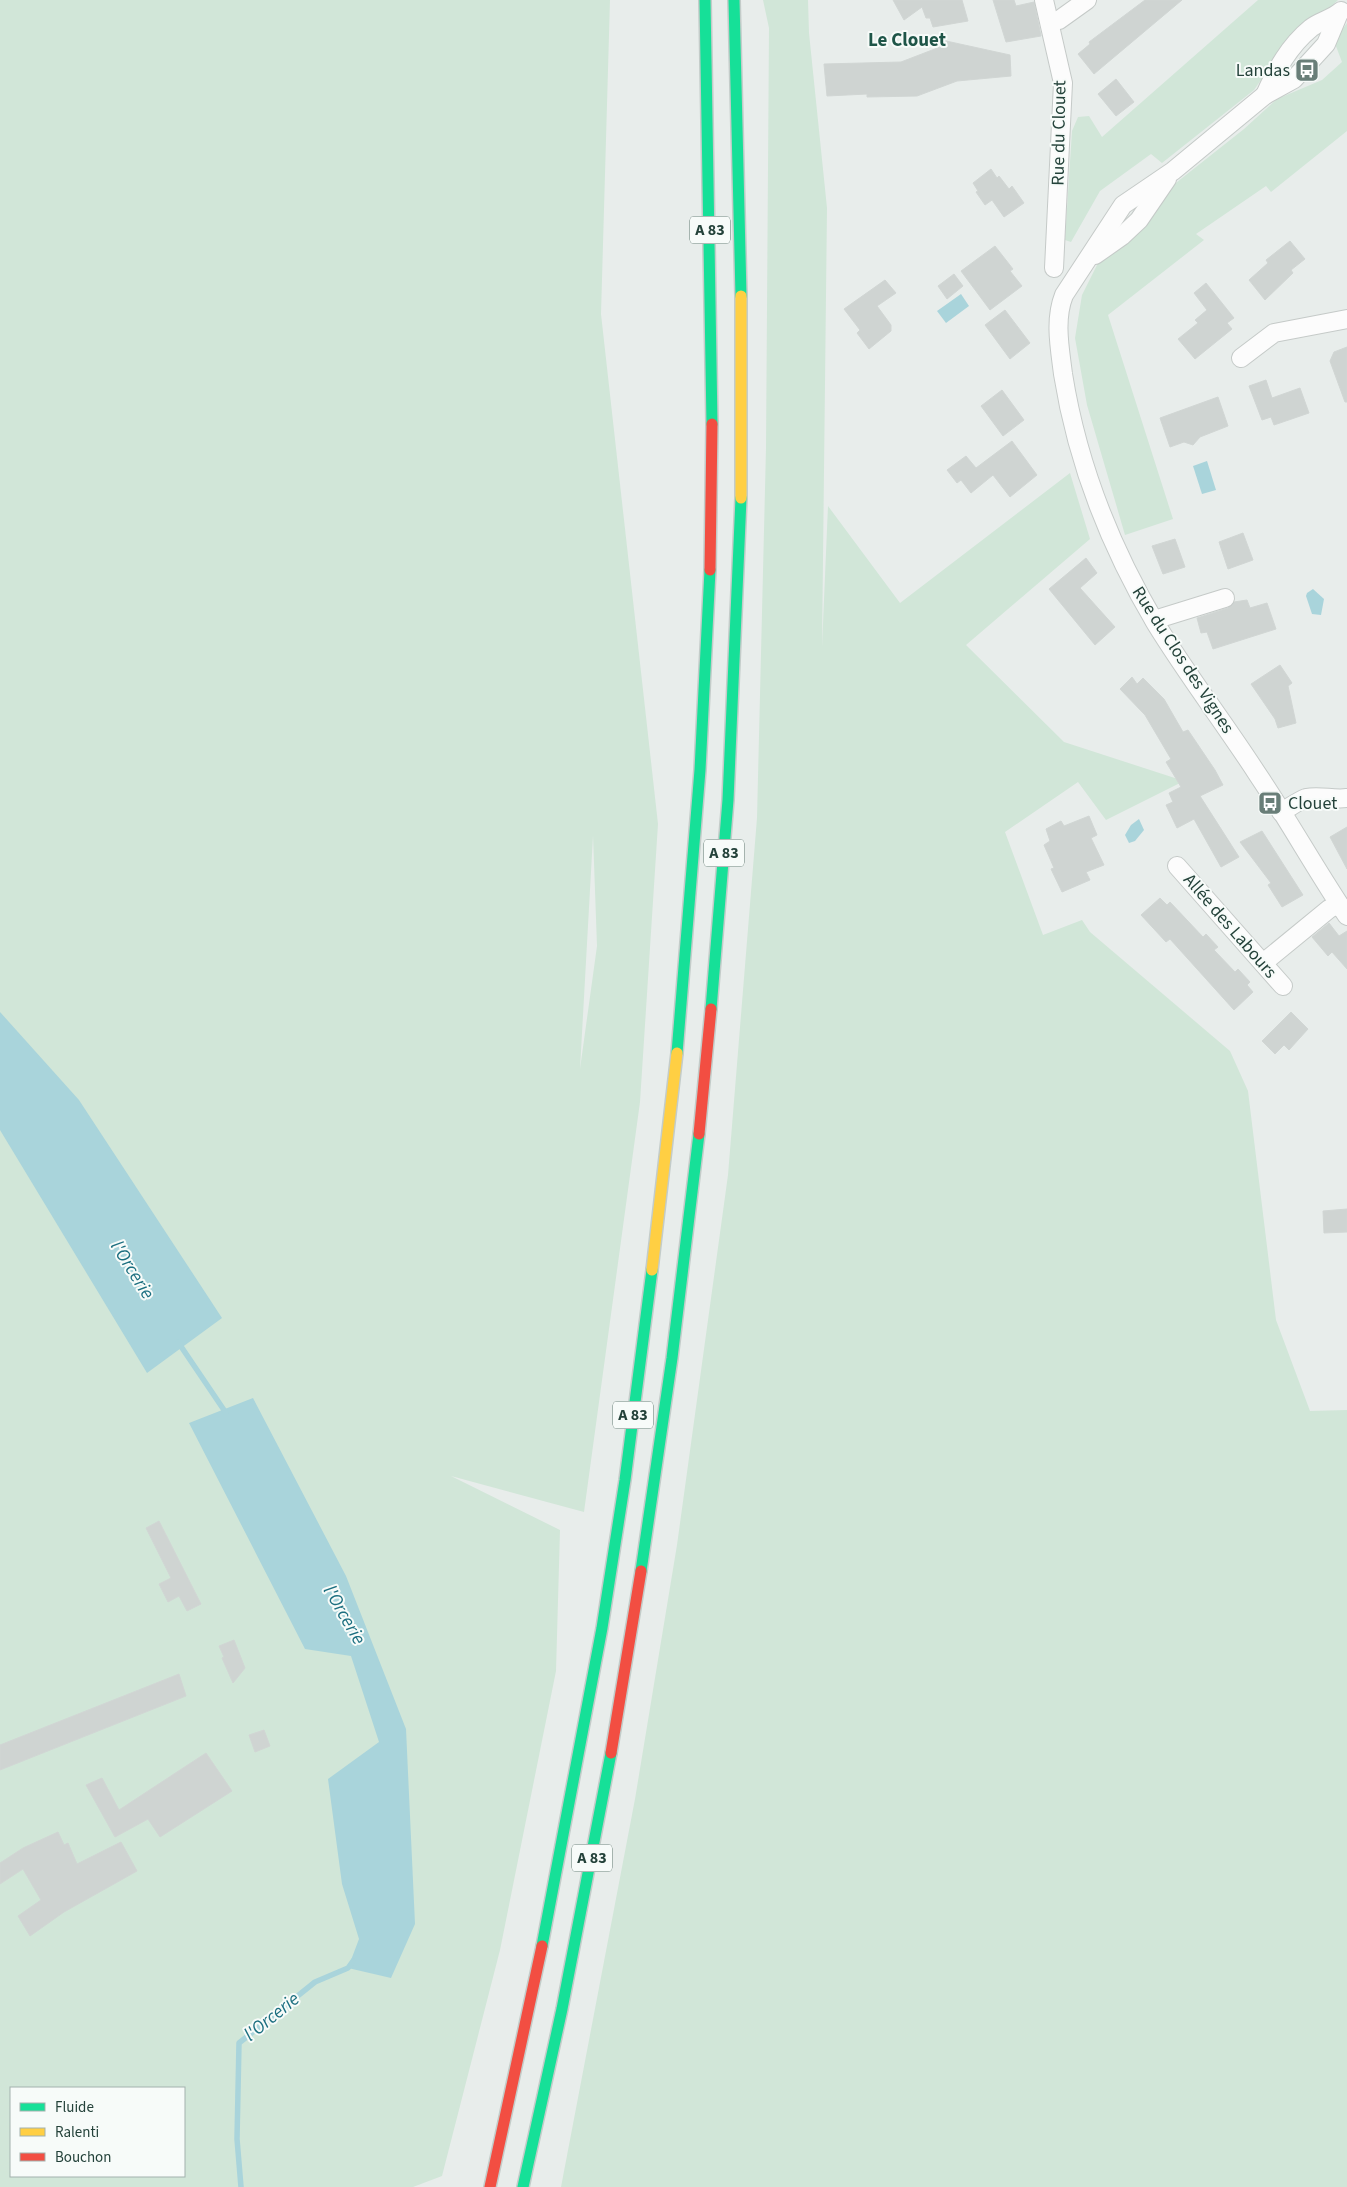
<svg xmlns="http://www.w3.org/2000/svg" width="1347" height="2187" viewBox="0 0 1347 2187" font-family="'Source Sans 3',sans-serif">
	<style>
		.green { fill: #d1e6d8; fill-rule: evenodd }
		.water { fill: #a9d4db }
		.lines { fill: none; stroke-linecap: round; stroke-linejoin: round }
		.stream { stroke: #a9d4db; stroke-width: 5.5 }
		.building { fill: #cfd4d2; stroke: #d1d6d4 }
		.street-casing { stroke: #c5cac8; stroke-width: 20 }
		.fast-casing { stroke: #c3ccc9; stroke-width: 14 }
		.slow-casing { stroke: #c3ccc9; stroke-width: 14 }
		.jam-casing { stroke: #c3ccc9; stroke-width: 14 }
		.street { stroke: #fcfcfc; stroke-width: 18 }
		.fast { stroke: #16e098; stroke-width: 11 }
		.slow { stroke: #ffcf43; stroke-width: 11 }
		.jam { stroke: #f24e42; stroke-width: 11 }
		.labels { text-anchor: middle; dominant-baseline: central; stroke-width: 4; stroke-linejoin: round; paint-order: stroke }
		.shield { fill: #f7fbf9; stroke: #637a73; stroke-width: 1 }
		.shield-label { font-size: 16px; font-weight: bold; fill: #24423a }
		.poi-label { font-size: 18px; fill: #24423a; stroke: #f7fbf9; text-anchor: end }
		.street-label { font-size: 18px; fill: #24423a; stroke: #f7fbf9 }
		.neighbourhood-label { font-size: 19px; font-weight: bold; fill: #1f5548; stroke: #f7fbf9 }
		.water-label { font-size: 19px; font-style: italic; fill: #1c6f80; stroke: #f7fbf9 }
	</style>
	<rect width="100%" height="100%" fill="#e8edeb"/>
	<g class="green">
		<path d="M 0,0 L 610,0 L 601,314 L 658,824 L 640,1102 L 584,1512 L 451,1476 L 560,1530 L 556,1671 L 500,1950 L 442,2176 L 413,2187 L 0,2187 ZM 593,835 L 597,946 L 580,1069 L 593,836 ZM 11,2088 L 184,2088 L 184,2176 L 11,2176 Z"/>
		<path d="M 763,0 L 808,0 L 809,33 L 827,208 L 822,647 L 828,506 L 900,603 L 1070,473 L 1090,539 L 966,645 L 1064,742 L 1184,781 L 1106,820 L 1078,782 L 1005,832 L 1043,935 L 1082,920 L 1090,932 L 1230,1051 L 1248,1091 L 1276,1320 L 1310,1411 L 1347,1410 L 1347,2187 L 561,2187 L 635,1799 L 677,1545 L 728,1175 L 757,818 L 766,448 L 769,28 Z"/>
		<path d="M 1258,0 L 1338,0 L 1272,64 L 1254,90 L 1162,163 L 1151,154 L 1100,191 L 1071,242 L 1065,240 L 1072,131 L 1078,117 L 1089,116 L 1102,137 Z"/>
		<path d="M 1347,23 L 1347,131 L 1271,192 L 1266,186 L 1196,234 L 1204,240 L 1108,315 L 1173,519 L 1125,535 L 1087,405 L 1075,338 L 1082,295 L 1098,263 L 1128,237 L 1172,186 L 1244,129 L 1277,99 L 1322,80 L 1342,62 L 1334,41 Z"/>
	</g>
	<g class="water">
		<path d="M 961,294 L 969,306 L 946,323 L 937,311 Z"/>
		<path d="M 1207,461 L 1216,490 L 1202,494 L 1193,466 Z"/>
		<path d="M 1313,589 L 1324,599 L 1321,615 L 1312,614 L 1306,596 L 1307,593 Z"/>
		<path d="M 1139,819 L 1144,830 L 1135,841 L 1129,843 L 1125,835 L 1131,825 Z"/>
		<path d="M 0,1012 L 79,1100 L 222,1318 L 147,1373 L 0,1130 Z"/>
		<path d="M 253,1398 L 346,1576 L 406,1729 L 415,1924 L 391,1978 L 348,1968 L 359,1939 L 342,1884 L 328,1779 L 379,1742 L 351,1656 L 305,1649 L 189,1423 Z"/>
	</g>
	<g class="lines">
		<g class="stream">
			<path d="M 178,1342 L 226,1413"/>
			<path d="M 241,2187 L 237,2139 L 239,2043 L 315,1982 L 348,1968 L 353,1961"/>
		</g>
	</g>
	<g class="building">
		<path d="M 893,0 L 962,0 L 968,21 L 933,27 L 930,18 L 926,18 L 922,7 L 904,20 Z"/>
		<path d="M 993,0 L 1014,0 L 1016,6 L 1034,2 L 1041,36 L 1006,42 Z"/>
		<path d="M 1145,0 L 1182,0 L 1094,74 L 1078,54 L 1090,44 L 1089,42 Z"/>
		<path d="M 937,39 L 1010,55 L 1011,76 L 957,81 L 917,96 L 867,97 L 867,94 L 827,96 L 824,64 L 901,62 L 940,47 Z"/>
		<path d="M 1116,79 L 1134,102 L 1116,116 L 1098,94 Z"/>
		<path d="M 991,169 L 997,178 L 999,176 L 1009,189 L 1012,186 L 1024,203 L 1004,217 L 992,200 L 985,205 L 976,192 L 978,191 L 973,183 Z"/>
		<path d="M 1290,241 L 1305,259 L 1291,270 L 1293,273 L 1265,300 L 1249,280 L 1268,263 L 1266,260 Z"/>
		<path d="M 995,246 L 1013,269 L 1010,271 L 1022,286 L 990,310 L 961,271 Z"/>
		<path d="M 954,274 L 963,286 L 947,299 L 938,286 Z"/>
		<path d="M 885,280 L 896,293 L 877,306 L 891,325 L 891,331 L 869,349 L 857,333 L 860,330 L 844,309 Z"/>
		<path d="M 1206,283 L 1234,318 L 1227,323 L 1232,329 L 1195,359 L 1178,339 L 1198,323 L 1195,320 L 1207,310 L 1194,293 Z"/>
		<path d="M 1005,310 L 1030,343 L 1010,359 L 985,325 Z"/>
		<path d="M 1347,347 L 1347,402 L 1345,402 L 1330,361 L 1334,352 Z"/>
		<path d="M 1266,380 L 1272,398 L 1300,388 L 1309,413 L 1274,425 L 1271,417 L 1262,420 L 1249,386 Z"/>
		<path d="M 1002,390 L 1024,420 L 1003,436 L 981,406 Z"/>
		<path d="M 1218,397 L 1228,426 L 1200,437 L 1193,445 L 1184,442 L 1170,447 L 1160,418 Z"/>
		<path d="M 1012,441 L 1037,475 L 1010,497 L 993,475 L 971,493 L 961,480 L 957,483 L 947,470 L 966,456 L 976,468 Z"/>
		<path d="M 1243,533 L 1253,560 L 1228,569 L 1219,542 Z"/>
		<path d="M 1175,539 L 1185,567 L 1163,574 L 1152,546 Z"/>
		<path d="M 1086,558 L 1097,573 L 1080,588 L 1115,627 L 1095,645 L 1049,589 Z"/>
		<path d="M 1247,600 L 1250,608 L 1267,603 L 1276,629 L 1213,649 L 1207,632 L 1201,633 L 1197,618 L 1228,608 L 1234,602 Z"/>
		<path d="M 1280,665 L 1292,683 L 1288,686 L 1296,723 L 1278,728 L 1275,719 L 1251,684 Z"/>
		<path d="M 1132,677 L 1137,684 L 1143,678 L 1164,699 L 1183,732 L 1188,730 L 1215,770 L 1223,785 L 1200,796 L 1239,857 L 1221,867 L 1194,819 L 1177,828 L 1166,805 L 1173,802 L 1169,793 L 1181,787 L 1166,762 L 1171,759 L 1145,715 L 1120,689 Z"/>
		<path d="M 1089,816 L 1097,835 L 1091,838 L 1104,865 L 1086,872 L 1090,880 L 1062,892 L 1051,869 L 1054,868 L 1044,845 L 1050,841 L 1046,829 L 1061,821 L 1064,826 Z"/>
		<path d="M 1347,827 L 1347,869 L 1330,837 Z"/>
		<path d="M 1262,831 L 1303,895 L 1282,907 L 1268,885 L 1271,883 L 1240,842 Z"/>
		<path d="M 1160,898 L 1167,905 L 1170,902 L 1203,937 L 1206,934 L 1218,947 L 1214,950 L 1235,972 L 1238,969 L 1250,982 L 1247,985 L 1253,992 L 1234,1010 L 1170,939 L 1166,942 L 1141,915 Z"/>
		<path d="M 1329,923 L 1339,936 L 1347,931 L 1347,969 L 1332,952 L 1328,956 L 1312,937 Z"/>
		<path d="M 1291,1012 L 1308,1029 L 1289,1050 L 1284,1045 L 1275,1054 L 1262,1041 Z"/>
		<path d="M 1347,1209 L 1347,1232 L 1324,1233 L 1323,1211 Z"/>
		<path d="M 159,1521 L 201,1604 L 187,1611 L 179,1596 L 168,1602 L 159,1584 L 171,1578 L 146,1528 Z"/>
		<path d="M 234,1640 L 245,1668 L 233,1683 L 222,1658 L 224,1657 L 219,1646 Z"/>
		<path d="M 179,1674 L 186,1696 L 0,1770 L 0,1745 Z"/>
		<path d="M 264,1730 L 270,1746 L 255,1752 L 249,1735 Z"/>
		<path d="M 206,1753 L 232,1791 L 160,1837 L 148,1819 L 115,1837 L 86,1785 L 102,1778 L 119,1810 Z"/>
		<path d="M 58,1832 L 64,1845 L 68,1843 L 77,1864 L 121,1842 L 137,1871 L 64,1912 L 30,1936 L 18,1916 L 41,1900 L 23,1869 L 0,1884 L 0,1863 L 23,1848 Z"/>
	</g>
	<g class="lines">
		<g class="street-casing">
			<g id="street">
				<path d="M 1044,0 L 1063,83 L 1054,268"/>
				<path d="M 1339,13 L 1326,44 L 1294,79 L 1265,95 L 1173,171 L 1123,205 L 1064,295 C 1054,320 1060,349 1063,374 C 1077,462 1111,548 1156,624 C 1188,676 1225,724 1258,775 C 1289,821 1316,870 1347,916"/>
				<path d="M 1050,22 L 1059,20 L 1087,0"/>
				<path d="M 1265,95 C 1276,70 1289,46 1311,28 C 1320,21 1332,19 1341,11"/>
				<path d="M 1095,255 L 1122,236 L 1139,220 L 1167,179"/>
				<path d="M 1241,358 L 1274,333 L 1347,319"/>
				<path d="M 1154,620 L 1225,598"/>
				<path d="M 1281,812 C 1289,808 1298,801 1306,798 C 1320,795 1333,800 1347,798"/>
				<path d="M 1177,866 L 1283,986"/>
				<path d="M 1263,963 L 1329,909 L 1339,904"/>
			</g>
		</g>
		<g class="fast-casing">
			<g id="fast">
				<path d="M 705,0 L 712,424"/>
				<path d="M 734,0 L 741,296"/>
				<path d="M 711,1009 L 728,800 L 741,498"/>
				<path d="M 677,1053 L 700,770 L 710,570"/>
				<path d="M 641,1571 L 672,1358 L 699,1134"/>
				<path d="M 542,1946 L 602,1628 L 625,1480 L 652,1270"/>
				<path d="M 523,2187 L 562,2009 L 611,1753"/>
			</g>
		</g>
		<g class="slow-casing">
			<g id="slow">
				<path d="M 741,498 L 741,296"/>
				<path d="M 652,1270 L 677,1053"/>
			</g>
		</g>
		<g class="jam-casing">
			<g id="jam">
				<path d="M 710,570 L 712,424"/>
				<path d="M 699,1134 L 711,1009"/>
				<path d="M 611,1753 L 641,1571"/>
				<path d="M 490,2187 L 542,1946"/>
			</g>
		</g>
		<use href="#street" class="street"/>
		<use href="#fast" class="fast"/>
		<use href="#slow" class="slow"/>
		<use href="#jam" class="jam"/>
	</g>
	<defs>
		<g id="bus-square" transform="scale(1.25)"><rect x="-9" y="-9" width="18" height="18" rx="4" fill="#697e78" stroke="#f7fbf9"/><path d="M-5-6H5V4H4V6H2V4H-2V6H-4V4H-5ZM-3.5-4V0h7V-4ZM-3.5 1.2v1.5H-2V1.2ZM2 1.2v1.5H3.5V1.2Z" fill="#fff"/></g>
	</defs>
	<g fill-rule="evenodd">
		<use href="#bus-square" x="1307" y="70"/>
		<use href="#bus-square" x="1270" y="803"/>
	</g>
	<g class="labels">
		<g class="shield">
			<rect x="690" y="216.5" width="40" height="27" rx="4"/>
			<rect x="704" y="839.5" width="40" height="27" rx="4"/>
			<rect x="613" y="1401.5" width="40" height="27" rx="4"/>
			<rect x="572" y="1844.5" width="40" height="27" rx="4"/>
		</g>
		<g class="shield-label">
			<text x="710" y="230">A 83</text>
			<text x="724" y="853">A 83</text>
			<text x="633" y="1415">A 83</text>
			<text x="592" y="1858">A 83</text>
		</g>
		<g class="poi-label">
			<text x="1290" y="70">Landas</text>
			<text x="1288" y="803" text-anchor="start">Clouet</text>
		</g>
		<g class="street-label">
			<text transform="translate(1059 133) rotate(-89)">Rue du Clouet</text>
			<text transform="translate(1183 660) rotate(57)">Rue du Clos des Vignes</text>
			<text transform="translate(1230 926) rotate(49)">Allée des Labours</text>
		</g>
		<g class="neighbourhood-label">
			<text x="907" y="40">Le Clouet</text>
		</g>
		<g class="water-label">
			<text transform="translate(132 1270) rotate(58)">l'Orcerie</text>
			<text transform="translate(344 1615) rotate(60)">l'Orcerie</text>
			<text transform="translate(272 2017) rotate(-39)">l'Orcerie</text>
		</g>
	</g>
	<rect x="10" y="2087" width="175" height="90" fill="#f7fbf9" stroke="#a3b1ad"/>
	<rect x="20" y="2103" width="25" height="8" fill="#16e098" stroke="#a3b1ad"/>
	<text x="55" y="2112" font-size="15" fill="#24423a">Fluide</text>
	<rect x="20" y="2128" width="25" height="8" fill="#ffcf43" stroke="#a3b1ad"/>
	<text x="55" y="2137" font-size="15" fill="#24423a">Ralenti</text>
	<rect x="20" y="2153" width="25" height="8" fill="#f24e42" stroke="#a3b1ad"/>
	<text x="55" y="2162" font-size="15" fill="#24423a">Bouchon</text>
</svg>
